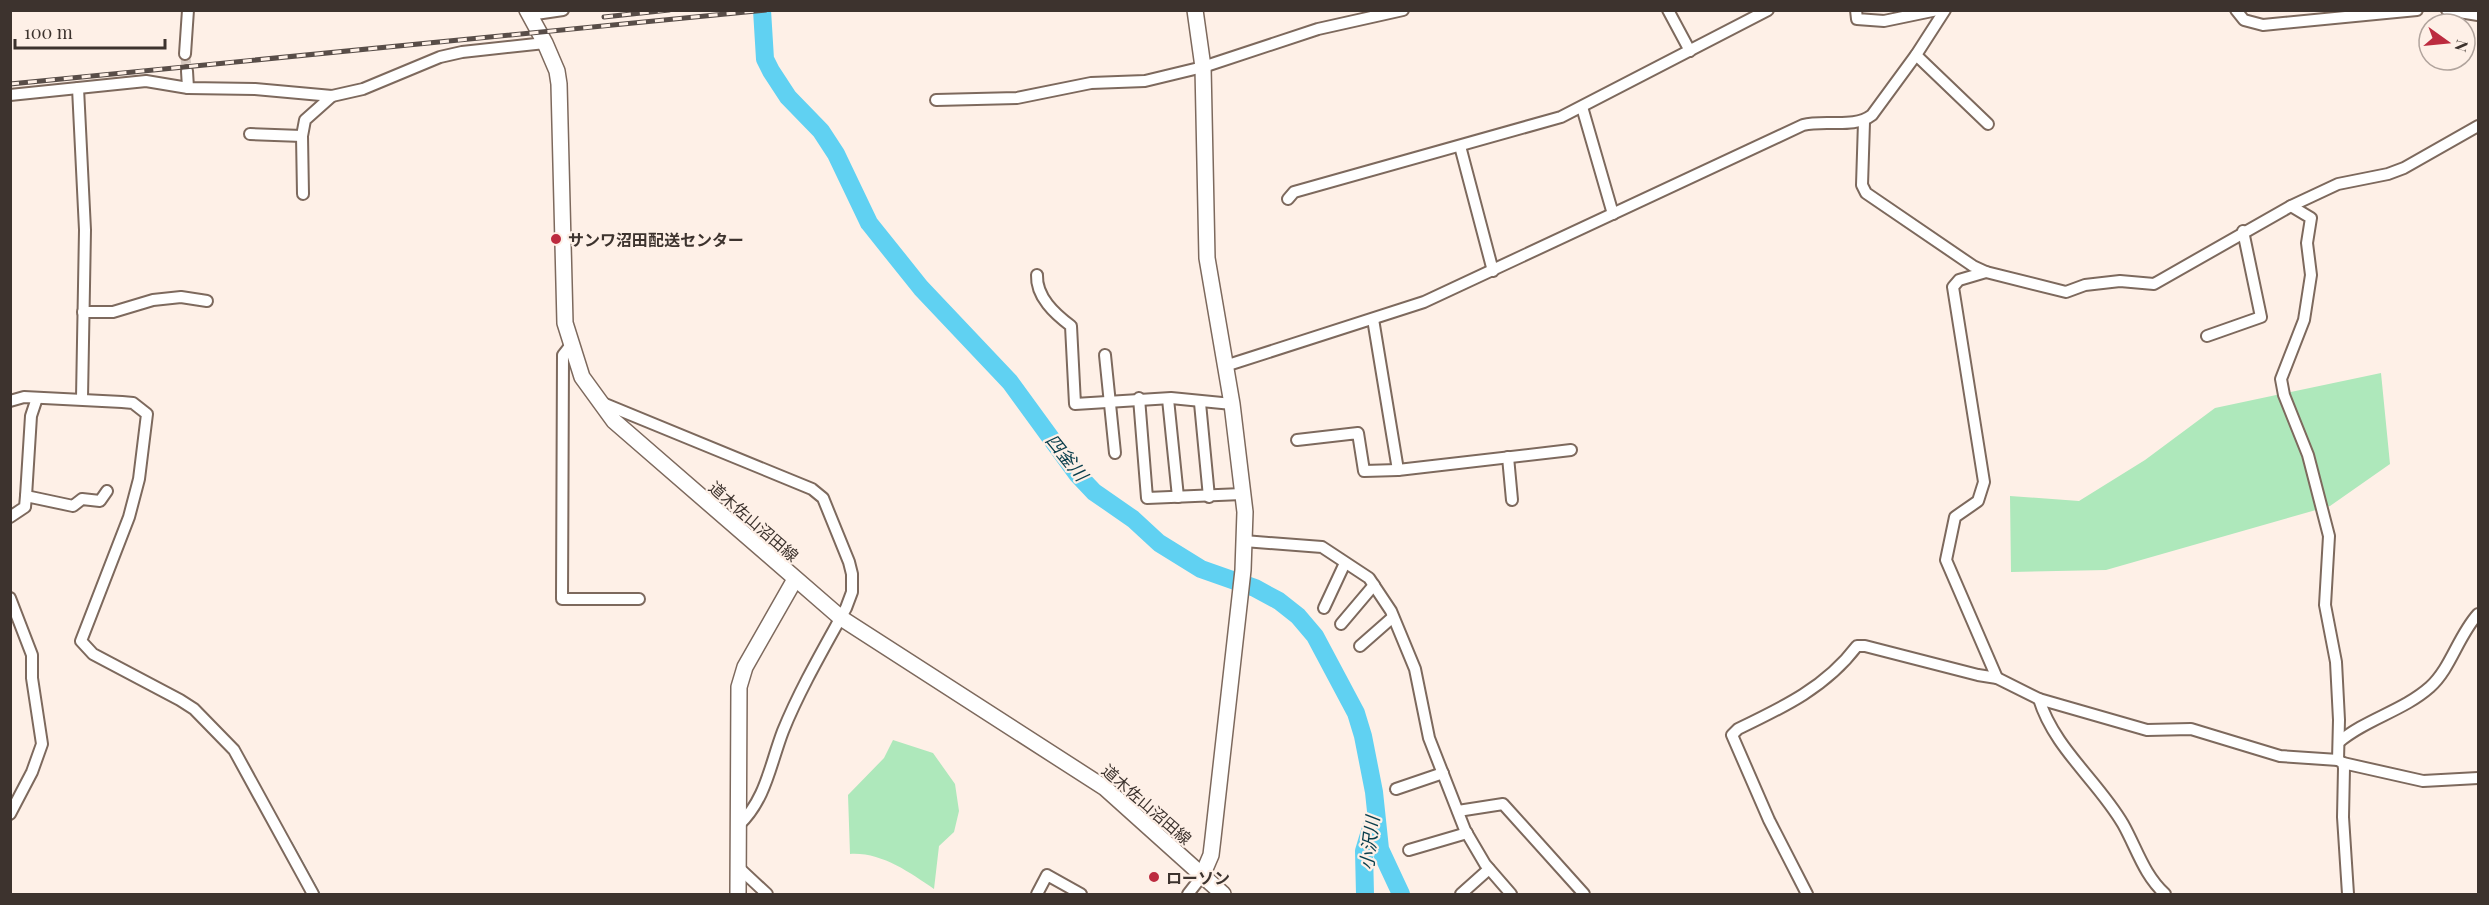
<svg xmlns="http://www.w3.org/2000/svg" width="2489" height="905" viewBox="0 0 2489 905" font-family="'Playfair Display','Noto Sans JP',serif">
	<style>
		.green { fill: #aee8bb }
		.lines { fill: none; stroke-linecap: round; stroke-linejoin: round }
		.stream { stroke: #56a2b7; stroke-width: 3 }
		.river { stroke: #60d1f2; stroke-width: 18 }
		.street-tunnel { stroke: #d7cac2; stroke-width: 10; stroke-dasharray: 10 5; stroke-linecap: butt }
		.street-casing { stroke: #7d695d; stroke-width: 14 }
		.secondary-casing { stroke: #7d695d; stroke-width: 18 }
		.street { stroke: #fff; stroke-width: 10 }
		.secondary { stroke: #fff; stroke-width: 15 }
		.rail-casing { stroke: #584d48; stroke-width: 5 }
		.rail { stroke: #fef0e7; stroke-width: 3; stroke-dasharray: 9; stroke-linecap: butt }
		.poi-dot { fill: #bc2b3f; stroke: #fef0e7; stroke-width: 2 }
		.labels { text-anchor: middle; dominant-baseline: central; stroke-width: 4.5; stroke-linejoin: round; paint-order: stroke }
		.poi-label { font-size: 16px; font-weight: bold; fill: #3d332e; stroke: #fef0e7; text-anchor: start }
		.street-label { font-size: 16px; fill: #3d332e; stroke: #fef0e7 }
		.water-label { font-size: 18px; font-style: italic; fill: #083d4b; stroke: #fef0e7 }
	</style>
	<rect width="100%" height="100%" fill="#fef0e7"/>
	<g class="green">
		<path d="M 2381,373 L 2390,464 L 2330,506 L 2106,570 L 2011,572 L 2010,496 L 2079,501 L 2145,460 L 2215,408 Z"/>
		<path d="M 893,740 L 933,753 L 955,784 L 959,811 L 954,832 L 939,846 L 934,889 C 909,872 881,852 850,854 L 848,795 L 884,758 Z"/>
	</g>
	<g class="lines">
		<path class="stream" d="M 291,843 L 319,894"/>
		<g class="river">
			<path d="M 762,10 L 765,59 L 771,71 L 788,97 L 821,131 L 836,154 L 869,223 L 921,288 L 1010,382 L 1077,474 L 1094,492 L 1133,519 L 1159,543 L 1201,569 L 1255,588 L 1279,601 L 1298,616 L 1315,636 L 1356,713 L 1363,736 L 1374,792 L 1380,849 L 1401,894"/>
			<path d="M 1365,894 L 1364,851 L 1373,821"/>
		</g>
		<path class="street-tunnel" d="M 185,54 L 187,71"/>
		<g class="street-casing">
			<g id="street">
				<path d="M 1668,10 L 1690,51"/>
				<path d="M 1856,10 L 1857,19 L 1884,21 L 1937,10"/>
				<path d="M 2236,10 L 2244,20 L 2263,25 L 2417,10"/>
				<path d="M 2447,10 L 2478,15"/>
				<path d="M 529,15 L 563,10"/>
				<path d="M 185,54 L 188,10"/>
				<path d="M 1916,55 L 1988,124"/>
				<path d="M 187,71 L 188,88"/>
				<path d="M 78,88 L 85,230 L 82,398"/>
				<path d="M 10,95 L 146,81 L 188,88 L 255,89 L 332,96 L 363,89 L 440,57 L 462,52 L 545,43"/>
				<path d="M 936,100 L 1017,98 L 1091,83 L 1145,81 L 1203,67 L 1318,29 L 1403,10"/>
				<path d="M 1582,107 L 1613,214"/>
				<path d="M 1864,122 L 1862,185 L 1866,193 L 1973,266 L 1986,272 L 2066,292 L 2085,285 L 2120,281 L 2154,284 L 2291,206 L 2338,184 L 2388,174 L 2404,168 L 2478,126"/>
				<path d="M 250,134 L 302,136"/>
				<path d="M 1460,146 L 1493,271"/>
				<path d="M 303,194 L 302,136 L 305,120 L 332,96"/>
				<path d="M 1288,199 L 1294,192 L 1561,117 L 1768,10"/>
				<path d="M 2291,206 L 2311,218 L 2307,243 L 2311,275 L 2304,320 L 2281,379 L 2284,395 L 2308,455 L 2329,536 L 2325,605 L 2336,662 L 2339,720 L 2338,760 L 2343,763 L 2344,768 L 2343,817 L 2348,894"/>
				<path d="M 1986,272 L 1959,280 L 1953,287 L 1984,482 L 1978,501 L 1955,517 L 1946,560 L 1997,678"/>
				<path d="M 1037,275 C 1036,297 1055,314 1071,326 L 1075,404 L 1171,398 L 1232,404"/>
				<path d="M 83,312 L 113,312 L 153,300 L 181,297 L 207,301"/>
				<path d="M 1373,319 L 1398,470 L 1571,450"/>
				<path d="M 2207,336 L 2261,317 L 2243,231"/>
				<path d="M 570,346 L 563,355 L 562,599 L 639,599"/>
				<path d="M 1105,355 L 1115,453"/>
				<path d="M 1225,366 L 1424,302 L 1803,125 C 1825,119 1854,129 1872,115 L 1916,55 L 1945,10"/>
				<path d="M 1139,398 L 1147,498 L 1242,494"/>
				<path d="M 1168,399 L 1178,497"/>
				<path d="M 10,401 L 24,397 L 122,402 L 133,403 L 147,414 L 139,479 L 129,517 L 81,641 L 93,654 L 180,700 L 194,709 L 234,750 L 313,894"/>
				<path d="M 600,402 L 812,489 L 823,498 L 849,562 L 852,574 L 852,592 L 846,608 C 824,648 800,689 783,731 C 770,765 766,799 739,825"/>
				<path d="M 1200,403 L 1209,497"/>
				<path d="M 1297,440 L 1358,433 L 1364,471 L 1398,470"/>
				<path d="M 1508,457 L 1512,500"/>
				<path d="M 26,496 L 31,416 L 37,398"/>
				<path d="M 10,517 L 25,507 L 26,496 L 73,506 L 82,499 L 100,501 L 107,491"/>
				<path d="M 1244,541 L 1322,547 L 1369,578 L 1391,611 L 1415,669 L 1429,738 L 1465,830 L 1485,864 L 1511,894"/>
				<path d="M 10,598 L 32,655 L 32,678 L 42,744 L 32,772 L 10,814"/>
				<path d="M 1324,608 L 1345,563"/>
				<path d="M 1341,624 L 1374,585"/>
				<path d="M 1360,646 L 1393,617"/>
				<path d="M 2039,699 C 2054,748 2098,781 2123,824 C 2137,849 2144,875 2165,894"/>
				<path d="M 2339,742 C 2366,719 2403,711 2430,687 C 2451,668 2458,636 2478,614"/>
				<path d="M 2343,763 L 2423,781 L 2478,778"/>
				<path d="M 1396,789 L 1443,773"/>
				<path d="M 1458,811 L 1503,804 L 1584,894"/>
				<path d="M 1409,850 L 1467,833"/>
				<path d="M 738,867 L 767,894"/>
				<path d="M 1037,894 L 1047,875 L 1081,894"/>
				<path d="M 1188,894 L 1202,876"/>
				<path d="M 1461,894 L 1489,869"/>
				<path d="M 1807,894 L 1769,820 L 1732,735 L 1738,729 C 1784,707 1826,687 1857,646 L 1865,646 L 1978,675 L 1997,678 L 2039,699 L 2147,730 L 2191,729 L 2280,756 L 2338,760"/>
			</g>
		</g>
		<g class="secondary-casing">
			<g id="secondary">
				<path d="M 527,10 L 545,43 L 557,71 L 559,84 L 565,323 L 582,377 L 614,421 L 841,618 L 1105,788 L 1223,894"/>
				<path d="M 1195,10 L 1203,67 L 1207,258 L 1232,404 L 1245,512 L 1243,570 L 1213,838 L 1211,855 L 1202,876"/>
				<path d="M 738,894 L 739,687 L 745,667 L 794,581"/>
			</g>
		</g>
		<use href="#street" class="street"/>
		<use href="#secondary" class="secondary"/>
		<g class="rail-casing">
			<g id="rail">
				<path d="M 604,17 L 669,10"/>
				<path d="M 10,84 L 766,10"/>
			</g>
		</g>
		<use href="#rail" class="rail"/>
	</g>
	<g class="poi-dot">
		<circle cx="556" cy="239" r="6"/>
		<circle cx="1154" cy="877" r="6"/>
	</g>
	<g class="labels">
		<g class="poi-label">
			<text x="568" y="239">サンワ沼田配送センター</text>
			<text x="1166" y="877">ローソン</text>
		</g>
		<g class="street-label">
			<text transform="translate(754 521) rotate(41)">道木佐山沼田線</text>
			<text transform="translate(1147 804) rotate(41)">道木佐山沼田線</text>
		</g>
		<g class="water-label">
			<text transform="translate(1067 457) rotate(51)">四釜川</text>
			<text transform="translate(1369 843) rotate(-83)">小沢川</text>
		</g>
	</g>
	<rect width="2489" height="905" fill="none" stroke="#3d332e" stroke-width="24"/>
	<g transform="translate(2447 42) rotate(105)"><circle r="28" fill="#fef0e7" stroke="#b1a49d" stroke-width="1.5"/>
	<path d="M0-4.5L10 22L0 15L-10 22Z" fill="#bc2b3f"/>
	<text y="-9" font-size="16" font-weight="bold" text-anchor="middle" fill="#3d332e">N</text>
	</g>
	<path d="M15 39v9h150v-9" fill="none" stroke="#3d332e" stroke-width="3"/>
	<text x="24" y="39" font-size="18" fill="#3d332e" stroke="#fef0e7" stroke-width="4.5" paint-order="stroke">100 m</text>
</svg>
